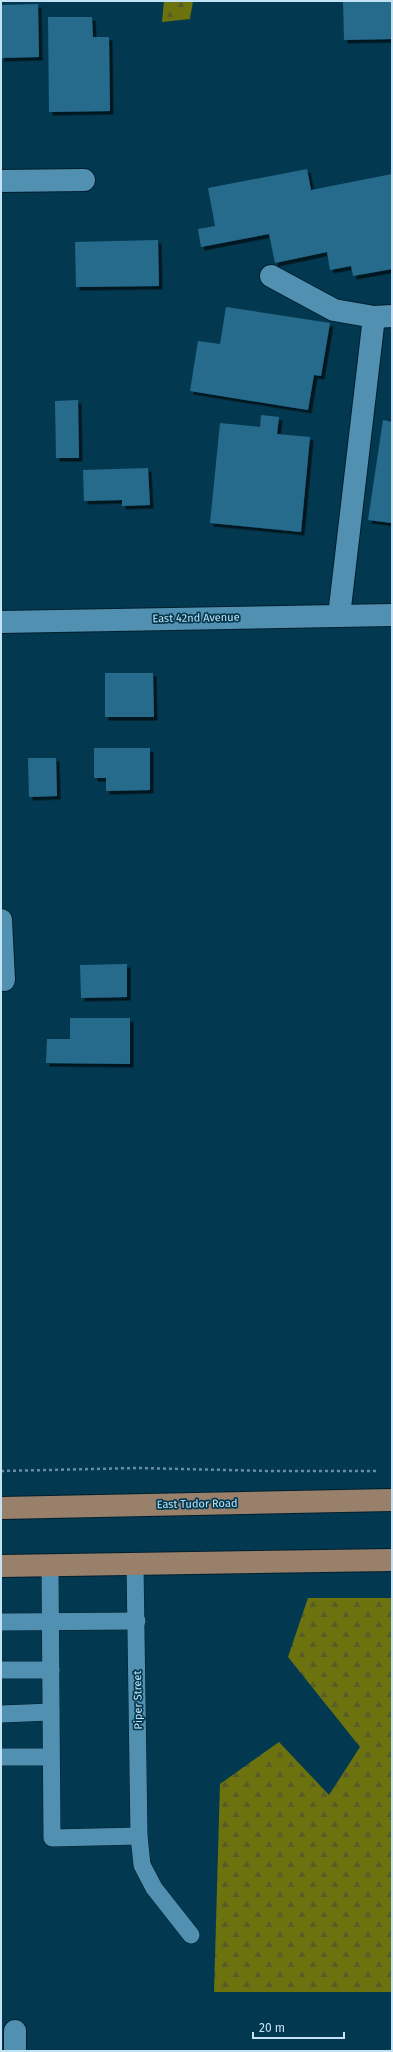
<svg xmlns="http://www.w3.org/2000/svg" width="393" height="2052" viewBox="0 0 393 2052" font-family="'Fira Sans',sans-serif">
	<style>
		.forest { fill: url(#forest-firs) }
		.building { fill: #276b8c; filter: url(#shadow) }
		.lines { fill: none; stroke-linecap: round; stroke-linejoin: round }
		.lane-casing { stroke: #001f2f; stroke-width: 18 }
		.street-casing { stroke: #001f2f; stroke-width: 24 }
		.primary-casing { stroke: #001f2f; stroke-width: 24 }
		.path { stroke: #648ea3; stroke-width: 2.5; stroke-dasharray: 3 3; stroke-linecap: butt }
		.lane { stroke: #5190b1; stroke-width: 17 }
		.street { stroke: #5190b1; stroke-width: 22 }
		.primary { stroke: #99806a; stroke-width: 22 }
		.labels { text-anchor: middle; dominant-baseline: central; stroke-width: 3.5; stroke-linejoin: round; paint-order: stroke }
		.street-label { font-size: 11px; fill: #c3e2f4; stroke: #033950 }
	</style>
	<defs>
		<pattern id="forest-firs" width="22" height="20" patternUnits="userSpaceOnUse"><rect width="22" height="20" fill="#6c720d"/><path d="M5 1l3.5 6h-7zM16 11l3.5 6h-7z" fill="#565d28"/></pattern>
		<filter id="shadow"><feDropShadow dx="3.5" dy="3.5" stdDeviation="0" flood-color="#0009"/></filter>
	</defs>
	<rect width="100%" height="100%" fill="#033950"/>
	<g class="forest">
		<path d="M 164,1 L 193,1 L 190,19 L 162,22 Z"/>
		<path d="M 308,1598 L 392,1598 L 392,1817 L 390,1819 L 392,1820 L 392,1992 L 214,1992 L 220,1784 L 279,1742 L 329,1795 L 360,1747 L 288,1657 Z"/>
	</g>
	<g class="building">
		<path d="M 343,1 L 392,1 L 392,39 L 344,40 Z"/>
		<path d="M 38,4 L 39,57 L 1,58 L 1,5 Z"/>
		<path d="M 48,17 L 92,17 L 93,37 L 109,37 L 110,111 L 49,112 Z"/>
		<path d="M 307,169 L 311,190 L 392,174 L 392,269 L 353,276 L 351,266 L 330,270 L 327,252 L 275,263 L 269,234 L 201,247 L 198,229 L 215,226 L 208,188 Z"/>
		<path d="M 158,240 L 159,286 L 76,287 L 75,242 Z"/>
		<path d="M 226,307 L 330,323 L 321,376 L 314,375 L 308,410 L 190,391 L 198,341 L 220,344 Z"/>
		<path d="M 78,400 L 79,458 L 56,458 L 55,401 Z"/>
		<path d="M 261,415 L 279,417 L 277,434 L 310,437 L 301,532 L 210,523 L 220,423 L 260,427 Z"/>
		<path d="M 383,420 L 392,422 L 392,523 L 368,520 Z"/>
		<path d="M 148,468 L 150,505 L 122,506 L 122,500 L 84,501 L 83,470 Z"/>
		<path d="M 105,673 L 153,673 L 154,717 L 105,717 Z"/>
		<path d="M 94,748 L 150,748 L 150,790 L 106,791 L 106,778 L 94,778 Z"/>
		<path d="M 28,758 L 56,758 L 57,796 L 29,797 Z"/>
		<path d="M 127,964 L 127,997 L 81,998 L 80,965 Z"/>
		<path d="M 70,1018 L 130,1018 L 130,1064 L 46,1063 L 47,1039 L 70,1039 Z"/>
	</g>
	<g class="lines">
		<g class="lane-casing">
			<g id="lane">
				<path d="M 135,1564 L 139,1836"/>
				<path d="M 50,1566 L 52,1838 L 139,1836 L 142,1865 L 154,1888 L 191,1935"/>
				<path d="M 1,1622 L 137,1621"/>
				<path d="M 1,1670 L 51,1670"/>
				<path d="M 1,1714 L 51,1712"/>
				<path d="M 1,1757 L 51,1757"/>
			</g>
		</g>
		<g class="street-casing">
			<g id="street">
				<path d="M 1,181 L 84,180"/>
				<path d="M 271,276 L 334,310 L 374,317 L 392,316"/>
				<path d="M 339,616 L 374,317"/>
				<path d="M 1,622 L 392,615"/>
				<path d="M 1,920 L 4,980"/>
				<path d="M 15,2051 L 15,2031"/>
			</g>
		</g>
		<g class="primary-casing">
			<g id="primary">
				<path d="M 1,1508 L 392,1500"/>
				<path d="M 1,1566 L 392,1560"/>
			</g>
		</g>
		<path class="path" d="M 1,1471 L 138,1468 L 270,1471 L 378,1471"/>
		<use href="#lane" class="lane"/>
		<use href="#street" class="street"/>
		<use href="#primary" class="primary"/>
	</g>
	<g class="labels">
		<g class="street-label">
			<text transform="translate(196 618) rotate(-1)">East 42nd Avenue</text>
			<text transform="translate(197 1504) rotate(-1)">East Tudor Road</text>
			<text transform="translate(138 1700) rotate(-91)">Piper Street</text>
		</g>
	</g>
	<rect width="393" height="2052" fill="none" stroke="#c3e2f4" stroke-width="4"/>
	<path d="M253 2032v6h91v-6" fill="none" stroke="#c3e2f4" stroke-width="2"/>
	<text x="259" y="2032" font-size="12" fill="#c3e2f4" stroke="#033950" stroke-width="3" paint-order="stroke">20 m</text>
</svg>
